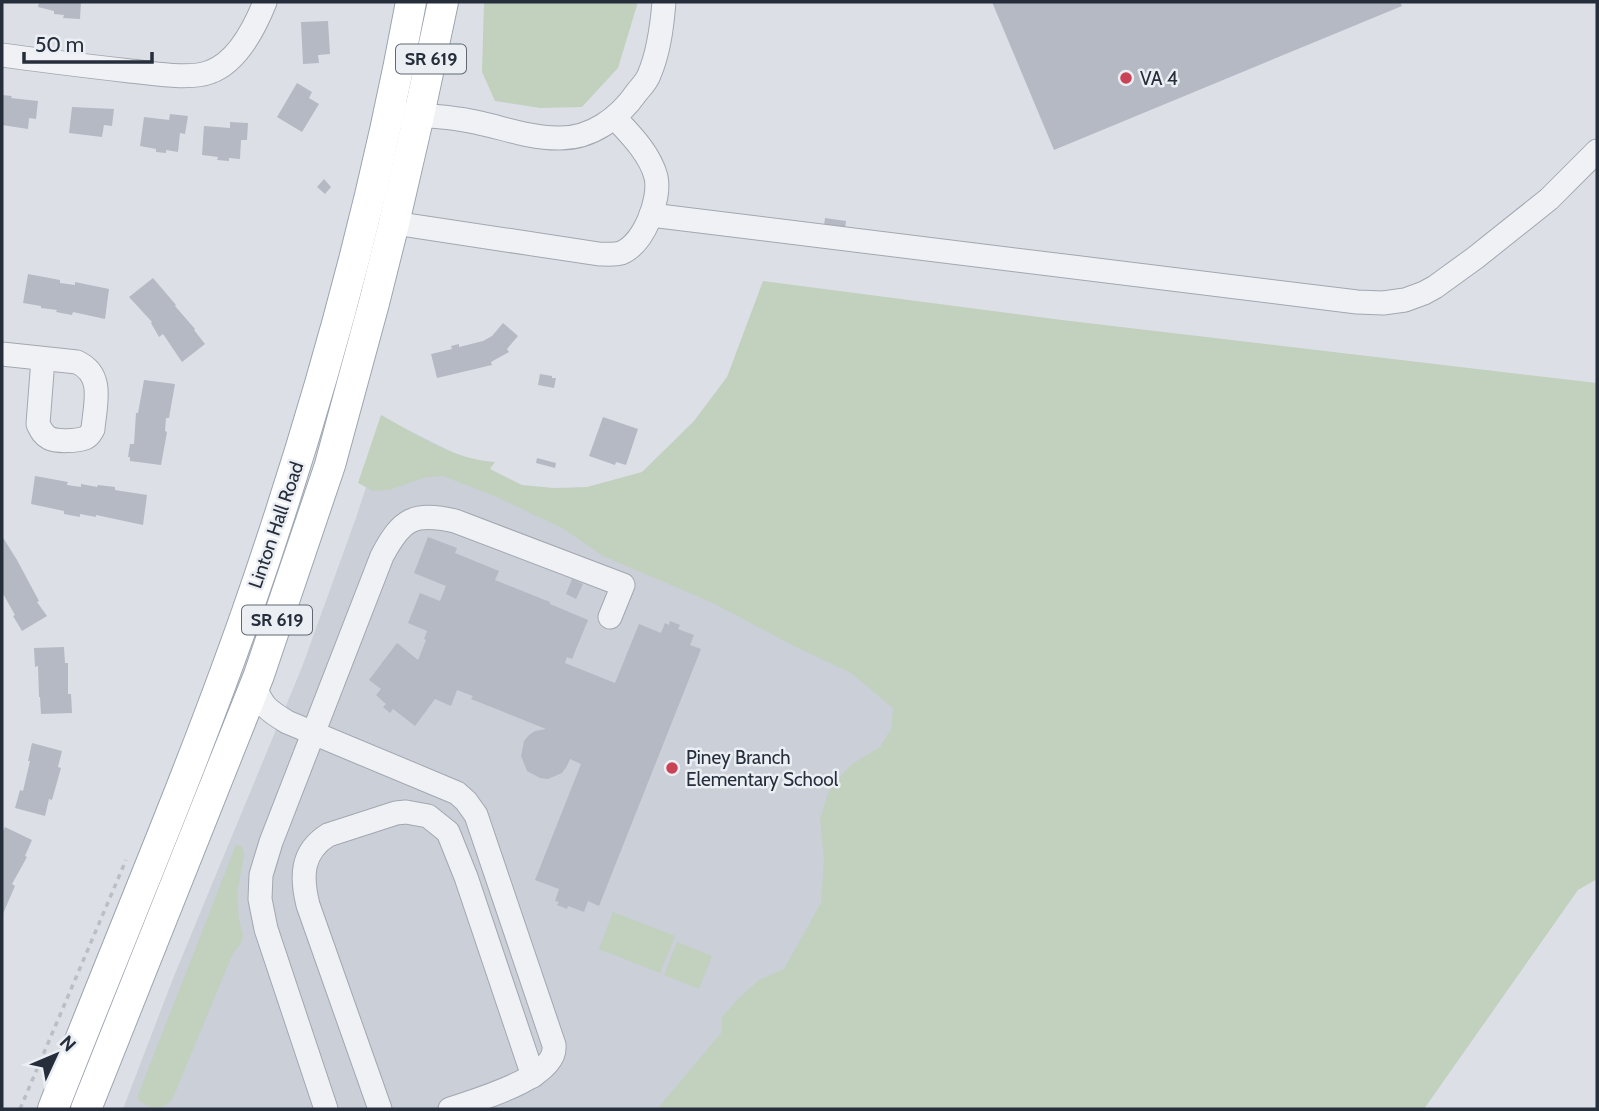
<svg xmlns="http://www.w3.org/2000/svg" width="1599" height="1111" viewBox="0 0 1599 1111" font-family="Cabin,sans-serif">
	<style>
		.built { fill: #cacfd8 }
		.green { fill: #c2d0be }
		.building { fill: #b4b9c3 }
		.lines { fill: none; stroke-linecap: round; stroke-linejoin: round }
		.minor-casing { stroke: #a2a7b0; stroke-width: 25 }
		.major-casing { stroke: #9ca4b1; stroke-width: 32 }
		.path { stroke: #bbbec5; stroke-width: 3.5; stroke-dasharray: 5 5; stroke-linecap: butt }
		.minor { stroke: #eff1f5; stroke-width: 23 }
		.major { stroke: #fff; stroke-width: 30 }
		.poi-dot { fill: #ca4255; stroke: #ebeff4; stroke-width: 2.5 }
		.labels { text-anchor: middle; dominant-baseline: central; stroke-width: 5; stroke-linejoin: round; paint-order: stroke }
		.shield { fill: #ebeff4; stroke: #616873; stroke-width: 2 }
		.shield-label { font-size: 18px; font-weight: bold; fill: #262e3c }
		.poi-label { font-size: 19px; fill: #262e3c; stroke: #ebeff4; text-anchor: start }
		.street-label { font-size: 19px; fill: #262e3c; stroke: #ebeff4 }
	</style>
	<rect width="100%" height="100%" fill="#dce0e6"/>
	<path class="built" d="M 388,420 L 1159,805 L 817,1109 L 123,1109 L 174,976 L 302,667 L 357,515 Z"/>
	<g class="green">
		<path d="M 484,2 L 638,2 L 618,68 L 582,107 L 540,108 L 495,101 L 482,72 Z"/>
		<path d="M 763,281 L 1062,320 L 1597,383 L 1597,879 L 1578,890 L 1424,1109 L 657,1109 L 722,1032 L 722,1017 L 738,999 L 759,980 L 784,969 L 821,903 L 824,859 L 820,819 L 830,787 L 852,764 L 880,747 L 891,729 L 893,708 L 851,673 L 794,646 L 711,602 L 603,556 L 564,529 L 497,497 L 443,476 L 426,477 L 392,489 L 373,491 L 358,483 L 381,415 C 418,435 452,459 495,462 L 490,469 L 522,485 L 554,488 L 587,487 L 642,472 L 694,421 L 727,377 Z"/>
		<path d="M 236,845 L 242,846 L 244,855 L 237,894 L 239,920 L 243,936 L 240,945 L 233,953 L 172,1100 C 163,1111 147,1110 137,1098 Z"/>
		<path d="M 613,912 L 675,936 L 660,973 L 599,949 Z"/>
		<path d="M 677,942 L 712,956 L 699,989 L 664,975 Z"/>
	</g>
	<g class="building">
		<path d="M 39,2 L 81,2 L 80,19 L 63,18 L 64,15 L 54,14 L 54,11 L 38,7 Z"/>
		<path d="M 992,2 L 1400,2 L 1402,6 L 1054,150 Z"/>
		<path d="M 328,21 L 330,54 L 318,55 L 319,63 L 303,64 L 301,22 Z"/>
		<path d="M 297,83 L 312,92 L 309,98 L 319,104 L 302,132 L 277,117 Z"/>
		<path d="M 2,95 L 12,96 L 11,98 L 38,101 L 36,119 L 29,118 L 28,129 L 2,125 Z"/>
		<path d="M 72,107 L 114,109 L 112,126 L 104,125 L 102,137 L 69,133 Z"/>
		<path d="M 170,114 L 188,116 L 185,134 L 180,133 L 178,152 L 166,150 L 166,153 L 156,152 L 156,149 L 140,146 L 144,117 L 169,120 Z"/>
		<path d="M 230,122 L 248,123 L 247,140 L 241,140 L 240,159 L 229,158 L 229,161 L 217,160 L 218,157 L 202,155 L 204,126 L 230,128 Z"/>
		<path d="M 324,179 L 331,187 L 325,194 L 317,187 Z"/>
		<path d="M 825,218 L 846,221 L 845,229 L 824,226 Z"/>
		<path d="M 28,274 L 60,280 L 60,283 L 75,285 L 75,282 L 109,289 L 105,319 L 73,312 L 72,315 L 56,312 L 57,310 L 41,308 L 41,306 L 23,303 Z"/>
		<path d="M 153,278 L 176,305 L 175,306 L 195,329 L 194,330 L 205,344 L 182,362 L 163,334 L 159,337 L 151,323 L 152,322 L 129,297 Z"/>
		<path d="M 503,323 L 518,336 L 507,349 L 509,352 L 491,362 L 492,365 L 437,378 L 431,354 L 452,349 L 451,346 L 459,344 L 459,347 L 483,341 L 492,336 Z"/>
		<path d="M 540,374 L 552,376 L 552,378 L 556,378 L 554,388 L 538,385 Z"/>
		<path d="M 144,380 L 175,384 L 169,418 L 166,418 L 165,431 L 167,432 L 161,465 L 130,461 L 130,457 L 128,457 L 130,444 L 134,444 L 136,413 L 138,413 Z"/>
		<path d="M 603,417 L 638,429 L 626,465 L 616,462 L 615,465 L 589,456 Z"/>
		<path d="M 537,458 L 556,463 L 555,468 L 536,463 Z"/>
		<path d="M 35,476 L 68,482 L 67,485 L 81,487 L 81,484 L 97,487 L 98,485 L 115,487 L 115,490 L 147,495 L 143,525 L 96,515 L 96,517 L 80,514 L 80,517 L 64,514 L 64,511 L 31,504 Z"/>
		<path d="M 2,536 L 17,560 L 39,601 L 37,602 L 47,616 L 22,631 L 13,616 L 15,615 L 2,592 Z"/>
		<path d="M 428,537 L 457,548 L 455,553 L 499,571 L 495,580 L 550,602 L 550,604 L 588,620 L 572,659 L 567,657 L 565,663 L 615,683 L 639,624 L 661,633 L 665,623 L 669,625 L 670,621 L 680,625 L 678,629 L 694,635 L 690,645 L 701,649 L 599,906 L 588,901 L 584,912 L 568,906 L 567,909 L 557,905 L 559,902 L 555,901 L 559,889 L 535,880 L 581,764 L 570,759 L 567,766 L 562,773 L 548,779 L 540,778 L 527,771 L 521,756 L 524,741 L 529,735 L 535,731 L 546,729 L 471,699 L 473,696 L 457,690 L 451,706 L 435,699 L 415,726 L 393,709 L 390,713 L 383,707 L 386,704 L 376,695 L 381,689 L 369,680 L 397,643 L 418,660 L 426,640 L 424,639 L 427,631 L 408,623 L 420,593 L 440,601 L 446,586 L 414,573 Z"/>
		<path d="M 572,579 L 583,584 L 576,599 L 566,594 Z"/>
		<path d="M 64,647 L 65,663 L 68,663 L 68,694 L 71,694 L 72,713 L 41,714 L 40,697 L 39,697 L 38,666 L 35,667 L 34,648 Z"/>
		<path d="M 32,743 L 62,751 L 58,767 L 61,768 L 52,800 L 49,799 L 45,816 L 15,808 L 20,790 L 23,791 L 30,761 L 28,761 Z"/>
		<path d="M 5,827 L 32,840 L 25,856 L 27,857 L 12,884 L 15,886 L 2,916 L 2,833 Z"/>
	</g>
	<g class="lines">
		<g class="minor-casing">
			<g id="minor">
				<path d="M 2,55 C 44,61 87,66 130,71 C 152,73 190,80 210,72 C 238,62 255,27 265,2"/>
				<path d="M 405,114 C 423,116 441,116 458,119 C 492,123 523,138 558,138 C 591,139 619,118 637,92 C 641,87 647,81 649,75 C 659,52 662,26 664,2"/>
				<path d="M 651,215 L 1357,302 L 1383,303 L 1405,300 L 1424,293 L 1435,287 L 1475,258 L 1549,199 L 1597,151"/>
				<path d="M 394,223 L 599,254 C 606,254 614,255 621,253 C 644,244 661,199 656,177 C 650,154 631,135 615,118"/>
				<path d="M 2,354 L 77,362 C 105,375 95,404 93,429 C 90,434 90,436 85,438 C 77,441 57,442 49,438 C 43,435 41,430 38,424 L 43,359"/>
				<path d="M 255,685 C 261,706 269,711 287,722 L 457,793 L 466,801 L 476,815 L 554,1045 C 558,1078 476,1100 450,1109"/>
				<path d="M 326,1109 L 266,929 L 260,899 L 261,875 L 271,842 L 382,556 C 402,518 414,512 455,521 L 623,585 L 610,617"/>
				<path d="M 380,1109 L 308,905 C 301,877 301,852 328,835 L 396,813 L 406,812 L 428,816 L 448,832 L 466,877 L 533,1076"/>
			</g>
		</g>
		<g class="major-casing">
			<g id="major">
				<path d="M 53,1109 C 117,944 188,780 247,612 C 316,414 373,209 411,2"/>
				<path d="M 86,1109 L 259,675 L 330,465 L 374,303 L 394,223 L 419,115 L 443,2"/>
			</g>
		</g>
		<path class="path" d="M 20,1109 L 126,860"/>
		<use href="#minor" class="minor"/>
		<use href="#major" class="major"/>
	</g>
	<g class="poi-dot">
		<circle cx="1126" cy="78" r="7"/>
		<circle cx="672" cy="768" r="7"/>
	</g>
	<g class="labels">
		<g class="shield">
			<rect x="396" y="44.5" width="70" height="29" rx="5"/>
			<rect x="242" y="605.5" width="70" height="29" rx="5"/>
		</g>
		<g class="shield-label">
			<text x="431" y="59">SR 619</text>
			<text x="277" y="620">SR 619</text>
		</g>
		<g class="poi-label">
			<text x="1140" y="78">VA 4</text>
			<text x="686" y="757">Piney Branch<tspan x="686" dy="22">Elementary School</tspan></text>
		</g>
		<g class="street-label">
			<text transform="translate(276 525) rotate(-71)">Linton Hall Road</text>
		</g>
	</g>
	<rect width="1599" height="1111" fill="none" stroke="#262e3c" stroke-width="7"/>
	<g transform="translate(56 1055) rotate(46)" stroke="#ebeff4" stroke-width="5" paint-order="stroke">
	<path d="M0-5L12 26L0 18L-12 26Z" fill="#262e3c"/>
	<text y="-10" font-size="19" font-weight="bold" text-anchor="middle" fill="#262e3c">N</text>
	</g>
	<path d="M24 52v10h128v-10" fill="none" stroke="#262e3c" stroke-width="3.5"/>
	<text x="35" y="52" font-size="21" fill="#262e3c" stroke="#ebeff4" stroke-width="5" paint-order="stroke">50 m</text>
</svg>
